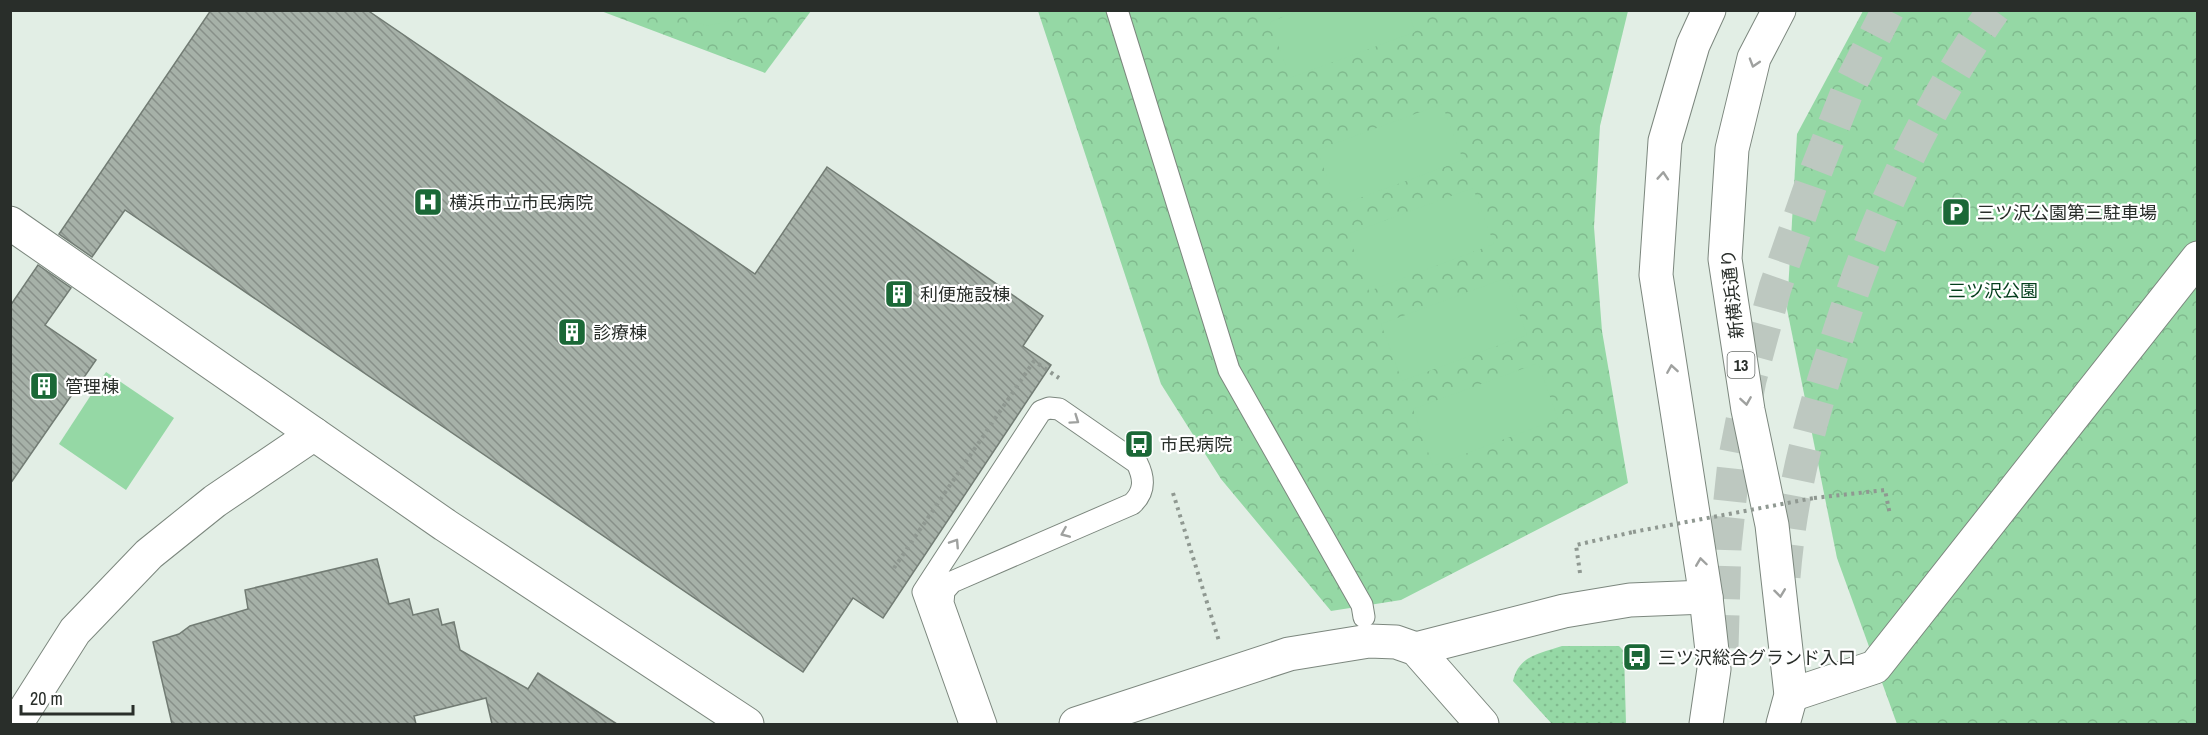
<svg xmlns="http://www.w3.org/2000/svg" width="2208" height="735" viewBox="0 0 2208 735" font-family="'Archivo Narrow','Noto Sans JP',sans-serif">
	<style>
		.grass { fill: url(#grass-dots) }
		.park { fill: url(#park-crowns) }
		.garden { fill: #95d8a5 }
		.building { fill: url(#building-back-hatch); stroke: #727c74; stroke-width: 1.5 }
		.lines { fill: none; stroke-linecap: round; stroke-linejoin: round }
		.motorway-tunnel { stroke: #bdc8c0; stroke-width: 33; stroke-dasharray: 33 16; stroke-linecap: butt }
		.service-casing { stroke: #7c877e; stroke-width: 23 }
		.minor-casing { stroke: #7c877e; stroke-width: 35 }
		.tertiary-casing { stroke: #7c877e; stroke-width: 35 }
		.primary-casing { stroke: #7c877e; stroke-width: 35 }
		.path { stroke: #8f9891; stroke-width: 4; stroke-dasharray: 3 4.5; stroke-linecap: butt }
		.service { stroke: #fff; stroke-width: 21 }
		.minor { stroke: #fff; stroke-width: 33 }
		.tertiary { stroke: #fff; stroke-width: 33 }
		.primary { stroke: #fff; stroke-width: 33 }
		.path-bridge { stroke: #8f9891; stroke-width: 4; stroke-dasharray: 3 4.5; stroke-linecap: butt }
		.oneway { stroke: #9fa19f }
		.labels { text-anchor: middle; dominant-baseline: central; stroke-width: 4.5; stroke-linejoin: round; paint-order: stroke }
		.shield { fill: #fff; stroke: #696d6a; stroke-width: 1.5 }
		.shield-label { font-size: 16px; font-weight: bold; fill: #292e2a }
		.poi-label { font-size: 18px; fill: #292e2a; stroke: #fff; text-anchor: start }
		.park-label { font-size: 18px; fill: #043e1c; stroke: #fff }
		.street-label { font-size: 18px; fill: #292e2a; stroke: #fff }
	</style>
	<defs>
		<pattern id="grass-dots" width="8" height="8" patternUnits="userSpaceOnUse" patternTransform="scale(1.5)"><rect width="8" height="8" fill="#95d8a5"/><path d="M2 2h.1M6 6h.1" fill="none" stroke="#80ba8e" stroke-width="1.8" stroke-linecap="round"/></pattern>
		<pattern id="park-crowns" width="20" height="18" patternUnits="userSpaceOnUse" patternTransform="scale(1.5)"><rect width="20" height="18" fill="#95d8a5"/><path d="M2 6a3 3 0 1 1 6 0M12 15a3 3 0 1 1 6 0" fill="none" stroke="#80ba8e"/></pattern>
		<pattern id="building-back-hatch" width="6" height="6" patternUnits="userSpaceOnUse" patternTransform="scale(1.5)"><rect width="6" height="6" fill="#a6b1a8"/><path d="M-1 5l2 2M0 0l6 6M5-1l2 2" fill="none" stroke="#879089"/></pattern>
	</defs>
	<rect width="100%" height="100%" fill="#e2eee5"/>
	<path class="grass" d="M 1562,646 L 1619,646 L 1624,651 L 1626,724 L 1552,724 L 1513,681 C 1519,655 1539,654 1562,646 Z"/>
	<g class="park">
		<path d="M 601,11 L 811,11 L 765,73 Z"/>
		<path d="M 1038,11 L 1628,11 L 1600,126 L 1594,227 L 1602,331 L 1628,483 L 1401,600 L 1331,611 L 1221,479 L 1161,384 Z"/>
		<path d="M 1863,11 L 2197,11 L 2197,724 L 1897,724 L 1837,558 L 1787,309 L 1797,134 Z"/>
	</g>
	<g class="garden">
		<path d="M 1300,10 L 1408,11 L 1415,32 L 1290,78 L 1270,22 Z"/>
		<path d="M 671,11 L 757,11 L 746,17 L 706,26 Z"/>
		<path d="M 1442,104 L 1463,160 L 1338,206 L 1317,150 Z"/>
		<path d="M 1473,188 L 1494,244 L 1369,291 L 1348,234 Z"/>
		<path d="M 1506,278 L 1527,335 L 1402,381 L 1381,324 Z"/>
		<path d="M 1538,363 L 1558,419 L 1433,466 L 1413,409 Z"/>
		<path d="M 106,372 L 174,418 L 126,490 L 59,444 Z"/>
	</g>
	<g class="building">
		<path d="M 211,10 L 367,10 L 755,274 L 827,167 L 1043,316 L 1023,346 L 1051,365 L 883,618 L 853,598 L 803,672 L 125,210 L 92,257 L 59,234 Z"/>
		<path d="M 38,265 L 71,288 L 45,325 L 96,360 L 10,484 L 10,306 Z"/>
		<path d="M 377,559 L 389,604 L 409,599 L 413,615 L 438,609 L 442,625 L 454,622 L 460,650 L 528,689 L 538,673 L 617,724 L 492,724 L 486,698 L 414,716 L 416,724 L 172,724 L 153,642 L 179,634 L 190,626 L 248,609 L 245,590 Z"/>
	</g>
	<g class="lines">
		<g class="motorway-tunnel">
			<path d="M 1784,577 C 1790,500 1809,424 1833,351 C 1870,231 1921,114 1994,10"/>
			<path d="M 1722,648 L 1725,547 L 1734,462 L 1750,380 L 1775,288 L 1814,176 L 1849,87 L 1888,10"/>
		</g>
		<g class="service-casing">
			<g id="service">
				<path d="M 1117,10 L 1229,370 L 1362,605 L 1364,617"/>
				<path d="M 970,724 L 923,592 L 1041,411 L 1049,408 L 1059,409 L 1137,463 C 1145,479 1145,492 1132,504 L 952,582 L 944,591 L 943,603 L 986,724"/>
			</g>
		</g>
		<g class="minor-casing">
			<g id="minor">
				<path d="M 1416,649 L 1564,611 L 1630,600 L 1706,597"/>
				<path d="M 16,724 L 75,631 L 149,554 L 215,501 L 314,434"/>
			</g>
		</g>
		<g class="tertiary-casing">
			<g id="tertiary">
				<path d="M 10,223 L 445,525 L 747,724"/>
				<path d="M 1791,695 L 1875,667 L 2198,258"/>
				<path d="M 1076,724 L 1289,654 L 1369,641 L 1396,642 L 1416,649 L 1482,724"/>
			</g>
		</g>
		<g class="primary-casing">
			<g id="primary">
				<path d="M 1779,10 L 1754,58 L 1732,149 L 1725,259 L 1748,410 L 1772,525 L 1791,695 L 1783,724"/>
				<path d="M 1706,724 L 1714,669 L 1706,597 L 1656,275 L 1665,141 L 1693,45 L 1709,10"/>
			</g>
		</g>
		<g class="path">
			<path d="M 1173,493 L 1219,641"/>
			<path d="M 1814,498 L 1885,490 L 1890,515"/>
			<path d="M 894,568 L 1034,361 L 1059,378"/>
			<path d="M 1580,573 L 1576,545 L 1633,532"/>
		</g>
		<use href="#service" class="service"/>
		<use href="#minor" class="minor"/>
		<use href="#tertiary" class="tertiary"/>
		<use href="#primary" class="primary"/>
		<path class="path-bridge" d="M 1633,532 L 1814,498"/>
	</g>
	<defs><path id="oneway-chevron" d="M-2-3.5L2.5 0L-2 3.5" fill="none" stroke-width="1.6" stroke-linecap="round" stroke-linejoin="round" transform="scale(1.5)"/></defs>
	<g class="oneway">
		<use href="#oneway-chevron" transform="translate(1754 63) rotate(107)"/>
		<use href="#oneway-chevron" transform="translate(1663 176) rotate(-86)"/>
		<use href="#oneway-chevron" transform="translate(1672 369) rotate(-99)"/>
		<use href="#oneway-chevron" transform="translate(1746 401) rotate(81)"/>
		<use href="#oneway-chevron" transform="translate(1075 420) rotate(35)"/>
		<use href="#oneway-chevron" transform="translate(1065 533) rotate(157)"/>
		<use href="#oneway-chevron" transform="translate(955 543) rotate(-57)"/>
		<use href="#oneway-chevron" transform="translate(1701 562) rotate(-98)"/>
		<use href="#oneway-chevron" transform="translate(1780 593) rotate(83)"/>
	</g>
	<defs>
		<g id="hospital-square" transform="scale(1.5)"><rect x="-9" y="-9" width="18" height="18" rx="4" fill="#1b6837" stroke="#fff"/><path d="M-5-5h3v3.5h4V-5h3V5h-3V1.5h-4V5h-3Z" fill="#fff"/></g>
		<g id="parking-square" transform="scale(1.5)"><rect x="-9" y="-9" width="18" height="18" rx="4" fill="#1b6837" stroke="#fff"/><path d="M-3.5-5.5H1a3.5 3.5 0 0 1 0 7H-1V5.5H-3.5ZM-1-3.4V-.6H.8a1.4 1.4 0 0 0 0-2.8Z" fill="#fff"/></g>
		<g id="building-square" transform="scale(1.5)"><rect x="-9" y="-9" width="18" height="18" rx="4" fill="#1b6837" stroke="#fff"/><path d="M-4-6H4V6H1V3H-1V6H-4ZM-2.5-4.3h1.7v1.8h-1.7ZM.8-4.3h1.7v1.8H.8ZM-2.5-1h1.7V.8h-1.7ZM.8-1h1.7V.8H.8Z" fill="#fff"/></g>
		<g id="bus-square" transform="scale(1.5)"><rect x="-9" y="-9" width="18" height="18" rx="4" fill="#1b6837" stroke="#fff"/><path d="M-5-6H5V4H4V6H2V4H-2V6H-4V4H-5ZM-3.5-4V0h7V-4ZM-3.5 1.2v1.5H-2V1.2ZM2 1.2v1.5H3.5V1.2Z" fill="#fff"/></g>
	</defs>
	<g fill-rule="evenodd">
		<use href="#hospital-square" x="428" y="202"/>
		<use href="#parking-square" x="1956" y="212"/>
		<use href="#building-square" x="899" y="294"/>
		<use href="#building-square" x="572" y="332"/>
		<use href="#building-square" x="44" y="386"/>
		<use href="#bus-square" x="1139" y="444"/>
		<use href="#bus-square" x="1637" y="657"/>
	</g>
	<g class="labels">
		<rect class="shield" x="1727.5" y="352" width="27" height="26" rx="4.5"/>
		<g class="shield-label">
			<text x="1741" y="365">13</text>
		</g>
		<g class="poi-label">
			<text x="449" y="202">横浜市立市民病院</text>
			<text x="1977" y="212">三ツ沢公園第三駐車場</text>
			<text x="920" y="294">利便施設棟</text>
			<text x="593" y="332">診療棟</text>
			<text x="65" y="386">管理棟</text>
			<text x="1160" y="444">市民病院</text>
			<text x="1658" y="657">三ツ沢総合グランド入口</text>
		</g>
		<g class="park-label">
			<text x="1993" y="290">三ツ沢公園</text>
		</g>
		<g class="street-label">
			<text transform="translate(1732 294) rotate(-96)">新横浜通り</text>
		</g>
	</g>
	<rect width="2208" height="735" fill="none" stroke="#292e2a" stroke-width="24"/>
	<path d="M21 705v9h112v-9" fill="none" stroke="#292e2a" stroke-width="3"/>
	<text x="30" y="705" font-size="18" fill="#292e2a" stroke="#ffffff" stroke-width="4.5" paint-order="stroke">20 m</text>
</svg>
